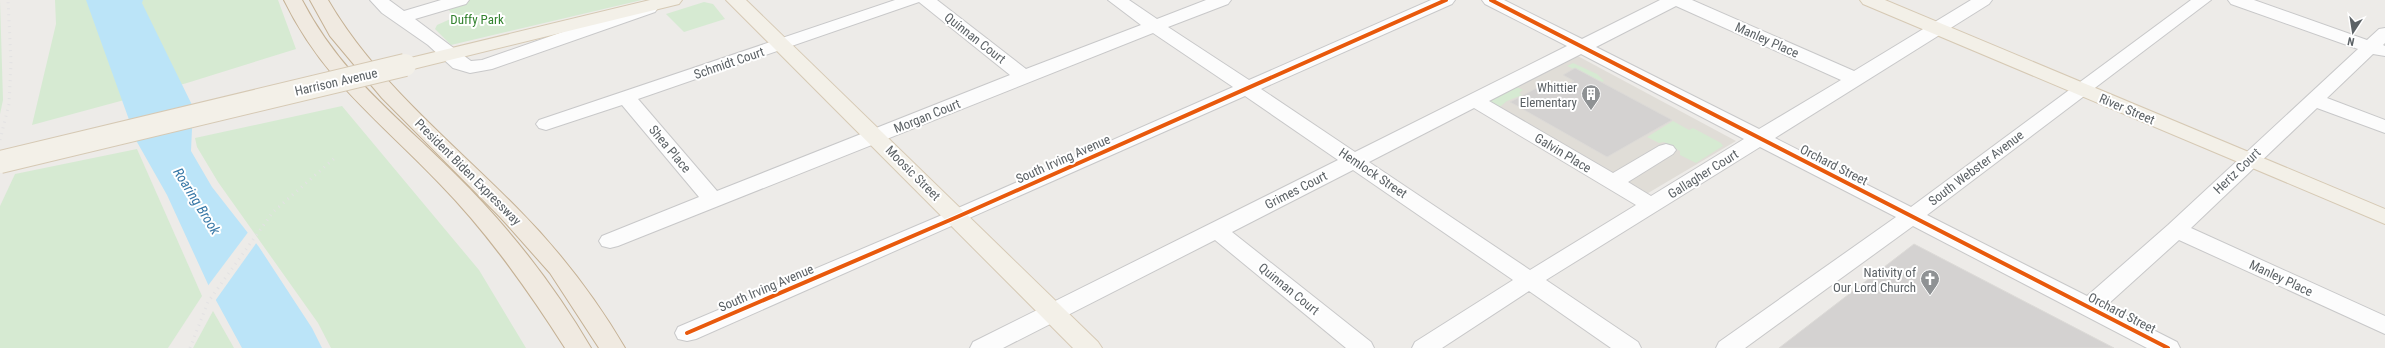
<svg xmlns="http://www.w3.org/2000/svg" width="2385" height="348" viewBox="0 0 2385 348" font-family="'Roboto Condensed',sans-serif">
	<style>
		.education { fill: #e0ddd7 }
		.green { fill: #d6ead2 }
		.water { fill: #bbe4f8 }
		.pier { fill: #edebe8 }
		.building { fill: #d4d2d1; stroke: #dcdad7 }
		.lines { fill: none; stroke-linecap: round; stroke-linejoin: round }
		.minor-casing { stroke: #c8c8c9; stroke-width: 2 }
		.major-casing { stroke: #d6c9b4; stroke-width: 2 }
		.highway-casing { stroke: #c5b194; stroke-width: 2 }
		.minor { fill: #fcfcfc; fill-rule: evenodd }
		.major { fill: #f3f0e8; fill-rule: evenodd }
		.highway { fill: #f0eae1; fill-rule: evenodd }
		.rail { stroke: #e3e2e3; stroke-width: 3; stroke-dasharray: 1 5; stroke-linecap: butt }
		.major-bridge-casing { stroke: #d6c9b4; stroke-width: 24; stroke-linecap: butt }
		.major-bridge { stroke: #f3f0e8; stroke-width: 22 }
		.cycleway-casing { stroke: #fff; stroke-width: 6 }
		.cycleway { stroke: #e8590c; stroke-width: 4 }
		.labels { text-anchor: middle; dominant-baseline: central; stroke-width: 4; stroke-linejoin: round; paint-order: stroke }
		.park-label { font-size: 13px; fill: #33832f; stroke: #fff }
		.street-label { font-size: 13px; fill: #5c6266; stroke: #fff }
		.poi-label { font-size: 13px; fill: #5c6266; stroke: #fff; text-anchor: end }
		.water-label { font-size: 14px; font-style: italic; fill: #3677a6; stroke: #fff }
	</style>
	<rect width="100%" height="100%" fill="#edebe8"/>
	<path class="education" d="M 1574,54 L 1736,141 L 1633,202 L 1469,105 Z"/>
	<g class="green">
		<path d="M 0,0 L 3,100 L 0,114 Z"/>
		<path d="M 55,0 L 278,0 L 296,49 L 187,83 L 32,125 L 56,24 Z"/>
		<path d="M 440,0 L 642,0 L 451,45 L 435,29 L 437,25 L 455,17 Z"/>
		<path d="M 704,2 L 713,4 L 725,19 L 684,32 L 666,14 Z"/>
		<path d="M 1573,63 L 1597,74 L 1604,81 L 1602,82 L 1567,66 Z"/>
		<path d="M 1515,86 L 1523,90 L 1519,93 L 1522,95 L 1507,101 L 1496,110 L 1487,102 L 1491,97 Z"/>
		<path d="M 342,106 L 479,270 L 526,348 L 331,348 L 318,323 L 218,182 L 197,147 L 195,138 Z"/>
		<path d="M 1673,121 L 1689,130 L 1693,128 L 1721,143 L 1723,146 L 1696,163 L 1680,155 L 1680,151 L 1664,142 L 1659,143 L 1647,137 Z"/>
		<path d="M 137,149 L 202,296 L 168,348 L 0,348 L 0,206 L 15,174 Z"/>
		<path d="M 213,311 L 234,348 L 193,348 Z"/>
	</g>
	<path class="water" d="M 86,0 L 143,0 L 142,3 L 193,107 L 191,151 L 212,187 L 259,247 L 312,328 L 322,348 L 242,348 L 212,293 L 167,195 L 137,142 Z"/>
	<path class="pier" d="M 249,231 L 257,242 L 215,301 L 207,287 Z"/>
	<g class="building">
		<path d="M 1575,68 L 1672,120 L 1607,157 L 1510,102 L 1546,83 L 1557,90 L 1574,81 L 1563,75 Z"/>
		<path d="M 1914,244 L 2114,348 L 1779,348 Z"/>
	</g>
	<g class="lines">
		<g class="minor-casing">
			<g id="minor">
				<path d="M 370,0 L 389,0 L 404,11 L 441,0 L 469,0 L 466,4 L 415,19 L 471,61 L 482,60 L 643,4 L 655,4 L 658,8 L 655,12 L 492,69 L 470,73 L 453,68 L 428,45 L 382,13 Z"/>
				<path d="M 895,0 L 937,0 L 1026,69 L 1141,25 L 1108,0 L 1129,0 L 1157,19 L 1206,0 L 1231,0 L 1228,4 L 1168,27 L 1249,80 L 1431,0 L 1455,0 L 1452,4 L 1261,89 L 1355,152 L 1567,46 L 1485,4 L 1482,0 L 1504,0 L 1582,39 L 1660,0 L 1692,0 L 1854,71 L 1971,0 L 1992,0 L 1989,4 L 1775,138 L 1911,207 L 2191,0 L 2211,0 L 1927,215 L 2087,296 L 2168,225 L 2358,49 L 2231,4 L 2228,0 L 2254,0 L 2367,40 L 2379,29 L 2385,28 L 2385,43 L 2383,45 L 2385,46 L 2385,56 L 2373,54 L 2327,98 L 2385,120 L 2385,133 L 2317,108 L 2191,228 L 2385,316 L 2385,334 L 2179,240 L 2106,306 L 2177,342 L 2180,348 L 2147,348 L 1913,226 L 1745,348 L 1716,348 L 1719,342 L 1896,217 L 1760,147 L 1546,280 L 1638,342 L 1641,348 L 1611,348 L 1529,291 L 1442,348 L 1412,348 L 1415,342 L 1513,280 L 1353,170 L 1232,232 L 1371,342 L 1374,348 L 1346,348 L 1215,240 L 1003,348 L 970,348 L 973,342 L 1338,160 L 1245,96 L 696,339 L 687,341 L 678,339 L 675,333 L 678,327 L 949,212 L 1233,87 L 1153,33 L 618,246 L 610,248 L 602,246 L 599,241 L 602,236 L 699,197 L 622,105 L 546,130 L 539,128 L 536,124 L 539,120 ZM 919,2 L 1010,75 L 717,191 L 638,99 ZM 1676,6 L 1841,80 L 1759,129 L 1596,47 ZM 1581,54 L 1744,139 L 1651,196 L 1628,182 L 1673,154 L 1676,150 L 1673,146 L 1666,144 L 1659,146 L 1613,173 L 1489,101 ZM 1474,108 L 1636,205 L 1530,270 L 1369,162 Z"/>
			</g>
		</g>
		<g class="major-casing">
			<g id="major">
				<path d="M 650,0 L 682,0 L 679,4 L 405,71 L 398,69 L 395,65 L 398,61 Z"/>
				<path d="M 726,0 L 746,0 L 1098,342 L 1102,348 L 1073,348 Z"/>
				<path d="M 1860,0 L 1885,0 L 2385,209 L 2385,224 L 1863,4 Z"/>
			</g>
		</g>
		<g class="highway-casing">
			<g id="highway">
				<path d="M 284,0 L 302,0 C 341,75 397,116 455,174 C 507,225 554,285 591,348 L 565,348 C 528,290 488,233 440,184 C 380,121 323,80 284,0 Z"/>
				<path d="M 310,0 L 328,0 C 375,81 451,141 516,207 C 558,249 595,297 625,348 L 599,348 L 550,273 L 501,218 L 382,98 L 330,36 Z"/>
			</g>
		</g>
		<use href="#minor" class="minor"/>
		<use href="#major" class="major"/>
		<use href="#highway" class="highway"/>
		<g class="rail">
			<path d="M 0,140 L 9,104 L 11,62 L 8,0"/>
			<path d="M 190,348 L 208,302 L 273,212 L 337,156"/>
		</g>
		<g class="major-bridge-casing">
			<path id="major-bridge" d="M 0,162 L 405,65"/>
		</g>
		<use href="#major-bridge" class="major-bridge"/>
		<g class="cycleway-casing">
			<g id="cycleway">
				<path d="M 1491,0 L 2168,348"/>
				<path d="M 687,333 L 957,217 L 1446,0"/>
			</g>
		</g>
		<use href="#cycleway" class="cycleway"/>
	</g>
	<defs>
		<g id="building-pin" transform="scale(1)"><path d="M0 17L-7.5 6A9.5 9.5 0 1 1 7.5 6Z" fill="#8f9294" stroke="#fff"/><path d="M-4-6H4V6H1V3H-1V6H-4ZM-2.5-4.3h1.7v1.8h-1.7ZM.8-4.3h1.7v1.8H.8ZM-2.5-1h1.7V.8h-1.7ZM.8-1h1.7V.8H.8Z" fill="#fff"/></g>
		<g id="church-pin" transform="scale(1)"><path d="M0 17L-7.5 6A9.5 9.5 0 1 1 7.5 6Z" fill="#8f9294" stroke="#fff"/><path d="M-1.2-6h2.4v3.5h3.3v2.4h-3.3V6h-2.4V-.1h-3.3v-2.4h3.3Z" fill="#fff"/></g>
	</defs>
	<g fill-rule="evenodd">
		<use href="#building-pin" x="1591" y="94"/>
		<use href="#church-pin" x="1930" y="279"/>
	</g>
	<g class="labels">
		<g class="park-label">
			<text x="477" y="19">Duffy Park</text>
		</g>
		<g class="street-label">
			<text transform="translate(975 38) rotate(38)">Quinnan Court</text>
			<text transform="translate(1767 40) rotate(24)">Manley Place</text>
			<text transform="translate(729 63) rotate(-19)">Schmidt Court</text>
			<text transform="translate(336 82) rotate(-13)">Harrison Avenue</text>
			<text transform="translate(2127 109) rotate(23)">River Street</text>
			<text transform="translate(927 116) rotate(-22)">Morgan Court</text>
			<text transform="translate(670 149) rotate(50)">Shea Place</text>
			<text transform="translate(1563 153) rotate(31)">Galvin Place</text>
			<text transform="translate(1063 159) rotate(-24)">South Irving Avenue</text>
			<text transform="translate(1834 165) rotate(27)">Orchard Street</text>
			<text transform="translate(1976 168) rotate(-37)">South Webster Avenue</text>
			<text transform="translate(2237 171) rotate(-44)">Hertz Court</text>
			<text transform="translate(468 172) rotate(45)">President Biden Expressway</text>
			<text transform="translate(913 173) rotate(45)">Moosic Street</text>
			<text transform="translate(1373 173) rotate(34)">Hemlock Street</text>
			<text transform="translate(1703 174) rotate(-32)">Gallagher Court</text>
			<text transform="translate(1296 190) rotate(-27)">Grimes Court</text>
			<text transform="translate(2281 278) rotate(25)">Manley Place</text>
			<text transform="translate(766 288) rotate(-23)">South Irving Avenue</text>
			<text transform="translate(1289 289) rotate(39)">Quinnan Court</text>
			<text transform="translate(2122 313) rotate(27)">Orchard Street</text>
		</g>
		<g class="poi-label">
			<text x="1577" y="87">Whittier<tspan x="1577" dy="15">Elementary</tspan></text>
			<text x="1916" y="272">Nativity of<tspan x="1916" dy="15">Our Lord Church</tspan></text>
		</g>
		<g class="water-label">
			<text transform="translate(197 201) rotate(58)">Roaring Brook</text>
		</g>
	</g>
	<g transform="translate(2353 32) rotate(192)" stroke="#ffffff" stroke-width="3" paint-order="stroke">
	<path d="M0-3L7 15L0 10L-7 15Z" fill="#5c6266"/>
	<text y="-6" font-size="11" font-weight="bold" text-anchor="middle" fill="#5c6266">N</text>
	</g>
</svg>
